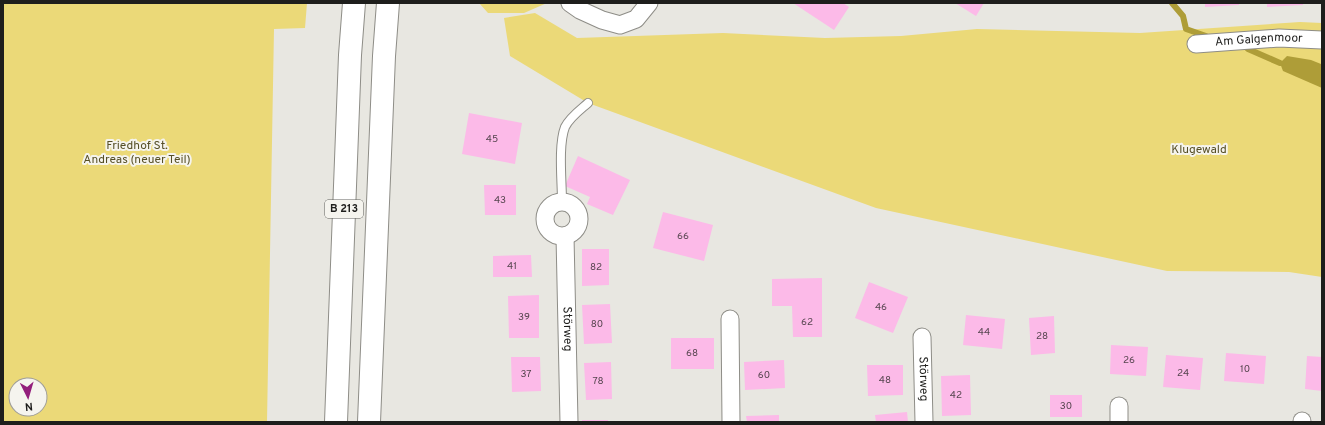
<svg xmlns="http://www.w3.org/2000/svg" width="1325" height="425" viewBox="0 0 1325 425" font-family="Overpass,sans-serif">
	<style>
		.green { fill: #ebd978; fill-rule: evenodd }
		.water { fill: #ae9d38 }
		.lines { fill: none; stroke-linecap: round; stroke-linejoin: round }
		.stream { stroke: #ae9d38; stroke-width: 6 }
		.building { fill: #fcbae8 }
		.lane-casing { stroke: #8e8d87; stroke-width: 10 }
		.street-casing { stroke: #8e8d87; stroke-width: 19 }
		.highway-casing { stroke: #8e8d87; stroke-width: 24 }
		.lane { stroke: #fff; stroke-width: 8 }
		.street { stroke: #fff; stroke-width: 17 }
		.highway { stroke: #fff; stroke-width: 22 }
		.labels { text-anchor: middle; dominant-baseline: central; stroke-width: 4; stroke-linejoin: round; paint-order: stroke }
		.number-label { font-size: 10px; fill: #56454f }
		.shield { fill: #f5f4ee; stroke: #5e5e5b; stroke-width: 1 }
		.shield-label { font-size: 11px; font-weight: bold; fill: #1e1e1c }
		.street-label { font-size: 12px; fill: #1e1e1c; stroke: #f5f4ee }
		.park-label { font-size: 12px; fill: #564f26; stroke: #f5f4ee }
	</style>
	<rect width="100%" height="100%" fill="#e8e7e1"/>
	<g class="green">
		<path d="M 3,3 L 307,3 L 305,28 L 274,29 L 267,422 L 3,422 ZM 16,385 L 40,385 L 40,409 L 16,409 Z"/>
		<path d="M 479,3 L 547,3 L 524,13 L 488,13 Z"/>
		<path d="M 535,13 L 577,38 L 723,33 L 825,38 L 901,36 L 977,29 L 1140,33 L 1300,22 L 1322,23 L 1322,277 L 1289,272 L 1167,271 L 876,208 L 588,103 L 510,56 L 504,18 Z"/>
	</g>
	<path class="water" d="M 1287,56 L 1311,60 L 1321,64 L 1322,66 L 1322,88 L 1283,71 L 1280,63 Z"/>
	<g class="lines">
		<g class="stream">
			<path d="M 1172,3 L 1183,16 L 1186,29 L 1206,36"/>
			<path d="M 1248,49 L 1280,63"/>
		</g>
	</g>
	<g class="building">
		<path d="M 793,3 L 843,3 L 849,7 L 834,30 Z"/>
		<path d="M 955,3 L 984,3 L 976,16 Z"/>
		<path d="M 1205,3 L 1239,3 L 1239,5 L 1205,7 Z"/>
		<path d="M 1267,3 L 1303,3 L 1303,5 L 1267,7 Z"/>
		<path d="M 469,113 L 522,123 L 515,164 L 462,154 Z"/>
		<path d="M 578,156 L 630,180 L 613,215 L 587,204 L 590,197 L 565,186 Z"/>
		<path d="M 484,185 L 516,185 L 516,215 L 485,215 Z"/>
		<path d="M 663,212 L 713,225 L 704,261 L 653,248 Z"/>
		<path d="M 582,249 L 609,249 L 609,285 L 582,286 Z"/>
		<path d="M 531,255 L 532,277 L 493,277 L 493,256 Z"/>
		<path d="M 822,278 L 822,337 L 793,337 L 792,306 L 772,306 L 772,279 Z"/>
		<path d="M 869,282 L 908,297 L 893,333 L 855,318 Z"/>
		<path d="M 539,295 L 539,338 L 509,338 L 508,296 Z"/>
		<path d="M 610,304 L 612,343 L 584,344 L 582,305 Z"/>
		<path d="M 966,315 L 1005,319 L 1002,349 L 963,345 Z"/>
		<path d="M 1054,316 L 1055,353 L 1031,355 L 1029,318 Z"/>
		<rect x="671" y="338" width="43" height="31"/>
		<path d="M 1111,345 L 1148,347 L 1146,376 L 1110,374 Z"/>
		<path d="M 1226,353 L 1266,356 L 1264,384 L 1224,381 Z"/>
		<path d="M 1166,355 L 1203,358 L 1200,390 L 1163,387 Z"/>
		<path d="M 1307,356 L 1322,357 L 1322,391 L 1305,389 Z"/>
		<path d="M 511,357 L 540,357 L 541,391 L 512,392 Z"/>
		<path d="M 784,360 L 785,388 L 745,390 L 744,362 Z"/>
		<path d="M 611,362 L 612,399 L 586,400 L 584,363 Z"/>
		<path d="M 867,365 L 903,365 L 903,395 L 868,396 Z"/>
		<path d="M 970,375 L 971,415 L 942,416 L 941,376 Z"/>
		<rect x="1050" y="395" width="32" height="22"/>
		<path d="M 907,412 L 908,422 L 876,422 L 875,415 Z"/>
		<path d="M 779,415 L 779,422 L 747,422 L 746,416 Z"/>
		<rect x="582" y="420" width="26" height="2"/>
	</g>
	<g class="lines">
		<g class="lane-casing">
			<path id="lane" d="M 562,201 C 562,182 558,145 565,127 C 570,117 580,110 588,103"/>
		</g>
		<g class="street-casing">
			<g id="street">
				<path d="M 570,3 L 580,10 L 602,20 L 620,25 L 636,19 L 649,3"/>
				<path id="s1" d="M 1196,44 L 1279,38 L 1322,40"/>
				<circle cx="562" cy="219" r="17"/>
				<path id="s2" d="M 565,236 L 569,422"/>
				<path d="M 730,319 L 731,422"/>
				<path id="s3" d="M 922,337 L 924,422"/>
				<path d="M 1302,421 L 1302,422"/>
				<path d="M 1119,422 L 1119,406"/>
			</g>
		</g>
		<g class="highway-casing">
			<g id="highway">
				<path d="M 336,422 L 350,55 L 354,3"/>
				<path d="M 369,422 L 384,56 L 388,3"/>
			</g>
		</g>
		<use href="#lane" class="lane"/>
		<use href="#street" class="street"/>
		<use href="#highway" class="highway"/>
	</g>
	<g class="labels">
		<g class="number-label">
			<text x="492" y="139">45</text>
			<text x="500" y="200">43</text>
			<text x="683" y="236">66</text>
			<text x="512" y="266">41</text>
			<text x="596" y="267">82</text>
			<text x="881" y="307">46</text>
			<text x="524" y="317">39</text>
			<text x="807" y="322">62</text>
			<text x="597" y="324">80</text>
			<text x="984" y="332">44</text>
			<text x="1042" y="336">28</text>
			<text x="692" y="353">68</text>
			<text x="1129" y="360">26</text>
			<text x="1245" y="369">10</text>
			<text x="1183" y="373">24</text>
			<text x="526" y="374">37</text>
			<text x="764" y="375">60</text>
			<text x="885" y="380">48</text>
			<text x="598" y="381">78</text>
			<text x="956" y="395">42</text>
			<text x="1066" y="406">30</text>
		</g>
		<rect class="shield" x="325" y="200" width="38" height="18" rx="3"/>
		<g class="shield-label">
			<text x="344" y="209">B 213</text>
		</g>
		<g class="street-label">
			<text stroke="none"><textPath href="#s1" startOffset="63">Am Galgenmoor</textPath></text>
			<text stroke="none"><textPath href="#s2" startOffset="93">Störweg</textPath></text>
			<text stroke="none"><textPath href="#s3" startOffset="42">Störweg</textPath></text>
		</g>
		<g class="park-label">
			<text x="137" y="146">Friedhof St.<tspan x="137" dy="14">Andreas (neuer Teil)</tspan></text>
			<text x="1199" y="150">Klugewald</text>
		</g>
	</g>
	<rect width="1325" height="425" fill="none" stroke="#1e1e1c" stroke-width="8"/>
	<g transform="translate(28 397) rotate(175)"><circle r="19" fill="#f5f4ee" stroke="#9f9e9a"/>
	<path d="M0-3L7 15L0 10L-7 15Z" fill="#931e7b"/>
	<text y="-6" font-size="11" font-weight="bold" text-anchor="middle" fill="#1e1e1c">N</text>
	</g>
</svg>
